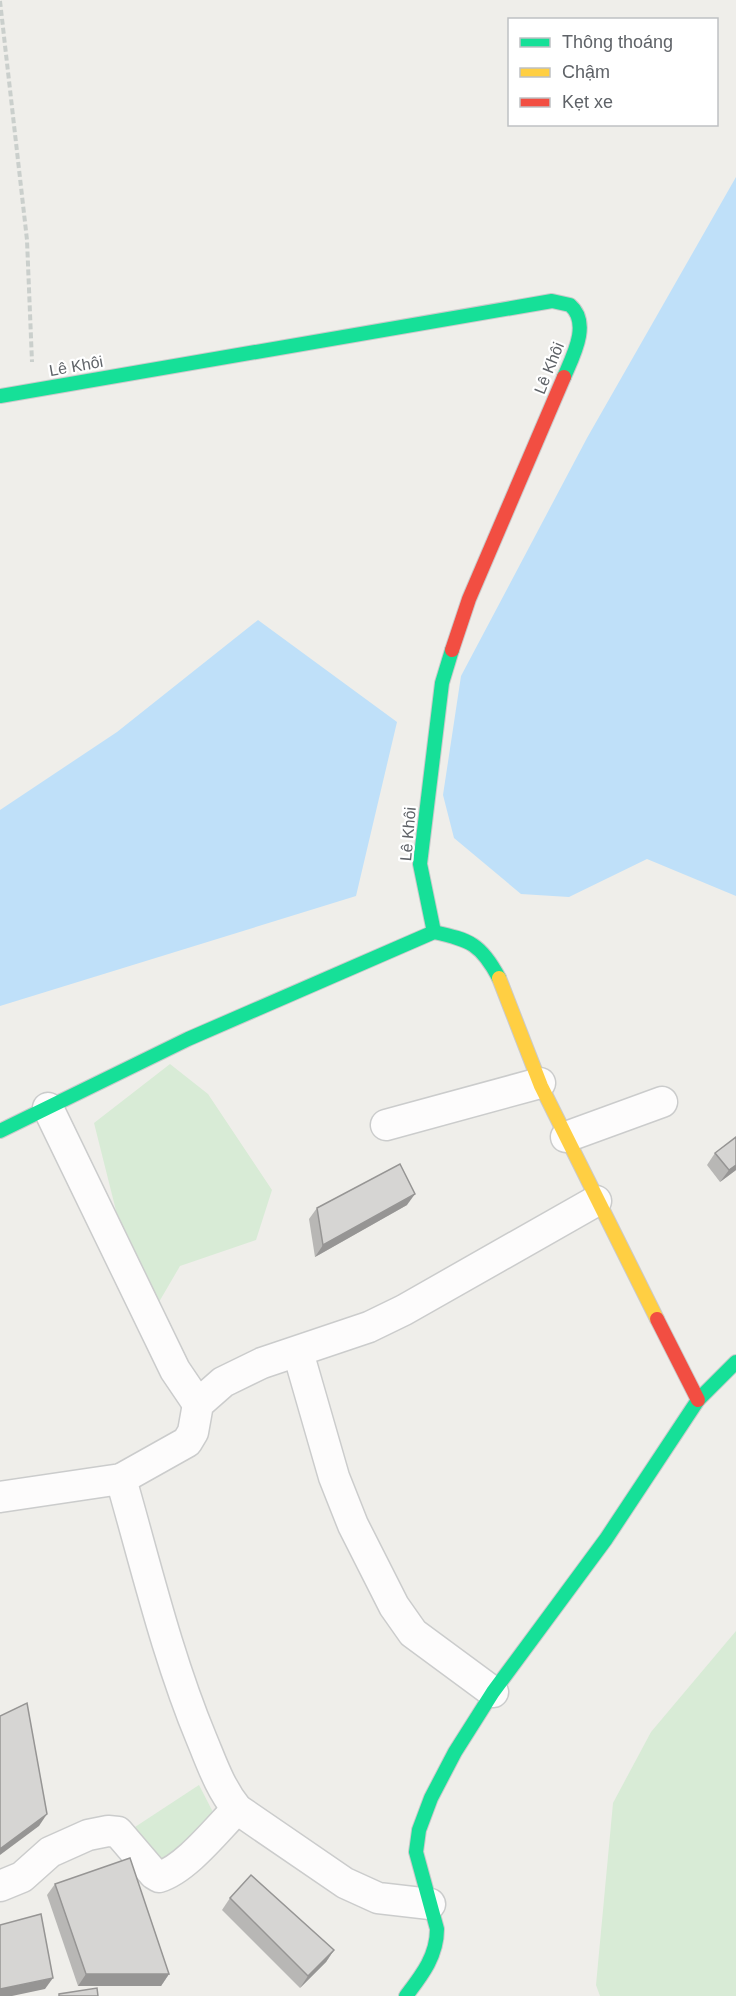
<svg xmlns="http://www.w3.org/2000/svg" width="736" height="1996" viewBox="0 0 736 1996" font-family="Arial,sans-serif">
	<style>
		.green { fill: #d8ebd6 }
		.water { fill: #bfe0f9 }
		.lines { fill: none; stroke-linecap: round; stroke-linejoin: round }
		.street-casing { stroke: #cbcccc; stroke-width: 33 }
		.fast-casing { stroke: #cacacb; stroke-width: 16 }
		.slow-casing { stroke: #cacacb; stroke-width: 16 }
		.jam-casing { stroke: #cacacb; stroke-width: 16 }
		.path { stroke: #cacfcc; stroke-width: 4; stroke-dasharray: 6 3; stroke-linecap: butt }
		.street { stroke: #fdfcfc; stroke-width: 30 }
		.fast { stroke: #16e098; stroke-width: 14 }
		.slow { stroke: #ffcf43; stroke-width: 14 }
		.jam { stroke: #f24e42; stroke-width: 14 }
		.wall { fill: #b8b7b5 }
		.shaded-wall { fill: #969594 }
		.building { fill: #d6d5d3; stroke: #969594; stroke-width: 1.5 }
		.labels { text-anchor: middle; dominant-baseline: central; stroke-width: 4.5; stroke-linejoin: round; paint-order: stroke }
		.street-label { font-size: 16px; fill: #5f6368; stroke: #fff }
	</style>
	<rect width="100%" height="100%" fill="#efeeea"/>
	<g class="green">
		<path d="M 170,1064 L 208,1094 L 272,1190 L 256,1240 L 180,1266 L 145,1326 L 94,1123 Z"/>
		<path d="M 736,1631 L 736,1996 L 600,1996 L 596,1985 L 613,1803 L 651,1732 Z"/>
		<path d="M 199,1785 L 216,1818 L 160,1867 L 135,1827 Z"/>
	</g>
	<g class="water">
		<path d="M 736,177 L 736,896 L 647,859 L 569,897 L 521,894 L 454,838 L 443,795 L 461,676 L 587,438 Z"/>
		<path d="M 258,620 L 397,722 L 356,896 L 0,1006 L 0,810 L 117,732 Z"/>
	</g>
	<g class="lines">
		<g class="street-casing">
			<g id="street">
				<path d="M 48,1108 L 175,1370 L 198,1404"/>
				<path d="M 386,1125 L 540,1083"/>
				<path d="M 566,1137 L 662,1102"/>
				<path d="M 298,1352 L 334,1477 L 353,1525 L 394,1606 L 413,1633 L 493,1692"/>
				<path d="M 121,1479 C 146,1566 167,1656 202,1740 C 212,1764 220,1788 237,1809 L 345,1883 L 378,1898 L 430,1904"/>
				<path d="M 0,1497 L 121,1479 L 187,1442 L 193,1432 L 198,1404 L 223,1382 L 262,1363 L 369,1327 L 404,1310 L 596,1201"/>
				<path d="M 0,1886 L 22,1877 L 50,1852 L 88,1835 L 108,1831 L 118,1832 L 154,1874 L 159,1877 C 186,1869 217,1829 237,1809"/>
			</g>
		</g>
		<g class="fast-casing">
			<g id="fast">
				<path d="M 0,396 L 552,301 L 570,305 C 591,323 573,356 564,377"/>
				<path d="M 434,932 L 420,864 L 442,683 L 452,650"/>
				<path d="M 0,1131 L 188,1039 L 434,932 C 470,940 481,944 499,978"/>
				<path d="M 406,1996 C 422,1975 437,1956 437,1929 L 416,1852 L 419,1830 L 431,1798 L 455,1752 L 493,1692 L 606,1539 L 698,1400 L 736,1362"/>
			</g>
		</g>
		<g class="slow-casing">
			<path id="slow" d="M 499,978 L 541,1086 L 657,1319"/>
		</g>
		<g class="jam-casing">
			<g id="jam">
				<path d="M 452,650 L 469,599 L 564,377"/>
				<path d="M 657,1319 L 698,1400"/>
			</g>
		</g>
		<path class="path" d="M 0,1 L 27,240 L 32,362"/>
		<use href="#street" class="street"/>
		<use href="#fast" class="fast"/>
		<use href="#slow" class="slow"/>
		<use href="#jam" class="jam"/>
	</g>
	<g class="wall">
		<path d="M 736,1137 L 736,1170 L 720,1182 L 707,1165 L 715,1153 Z"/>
		<path d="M 407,1205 L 315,1257 L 309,1219 L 317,1208 Z"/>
		<path d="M 55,1884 L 169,1974 L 161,1986 L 78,1986 L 47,1895 Z"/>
		<path d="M 230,1898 L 334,1950 L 326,1962 L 300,1988 L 222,1910 Z"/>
	</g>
	<g class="shaded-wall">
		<path d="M 736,1165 L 736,1170 L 720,1182 L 729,1170 Z"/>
		<path d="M 415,1194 L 407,1205 L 315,1257 L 323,1245 Z"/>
		<path d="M 47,1814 L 39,1826 L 0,1855 L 0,1849 Z"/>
		<path d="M 334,1950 L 326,1962 L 300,1988 L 308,1976 Z"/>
		<path d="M 86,1974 L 169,1974 L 161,1986 L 78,1986 Z"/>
		<path d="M 53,1978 L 45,1989 L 12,1996 L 0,1996 L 0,1989 Z"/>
	</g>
	<g class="building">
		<path d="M 736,1137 L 736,1165 L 729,1170 L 715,1153 Z"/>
		<path d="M 400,1164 L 415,1194 L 323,1245 L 317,1208 Z"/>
		<path d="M 27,1703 L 47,1814 L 0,1849 L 0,1716 Z"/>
		<path d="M 130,1858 L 169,1974 L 86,1974 L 55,1884 Z"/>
		<path d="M 251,1875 L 334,1950 L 308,1976 L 230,1898 Z"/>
		<path d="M 41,1914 L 53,1978 L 0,1989 L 0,1925 Z"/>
		<path d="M 97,1988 L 98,1996 L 59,1996 L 59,1994 Z"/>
	</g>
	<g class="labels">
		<g class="street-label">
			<text transform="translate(76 366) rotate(-10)">Lê Khôi</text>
			<text transform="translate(549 368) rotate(-68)">Lê Khôi</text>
			<text transform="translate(408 834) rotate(-85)">Lê Khôi</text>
		</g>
	</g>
	<rect x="508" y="18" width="210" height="108" fill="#ffffff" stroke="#bfc1c3" stroke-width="1.5"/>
	<rect x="520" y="38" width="30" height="9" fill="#16e098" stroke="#bfc1c3" stroke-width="1.5"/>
	<text x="562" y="48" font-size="18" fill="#5f6368">Thông thoáng</text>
	<rect x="520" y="68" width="30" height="9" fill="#ffcf43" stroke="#bfc1c3" stroke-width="1.5"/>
	<text x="562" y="78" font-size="18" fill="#5f6368">Chậm</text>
	<rect x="520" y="98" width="30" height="9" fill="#f24e42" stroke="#bfc1c3" stroke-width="1.5"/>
	<text x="562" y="108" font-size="18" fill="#5f6368">Kẹt xe</text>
</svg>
